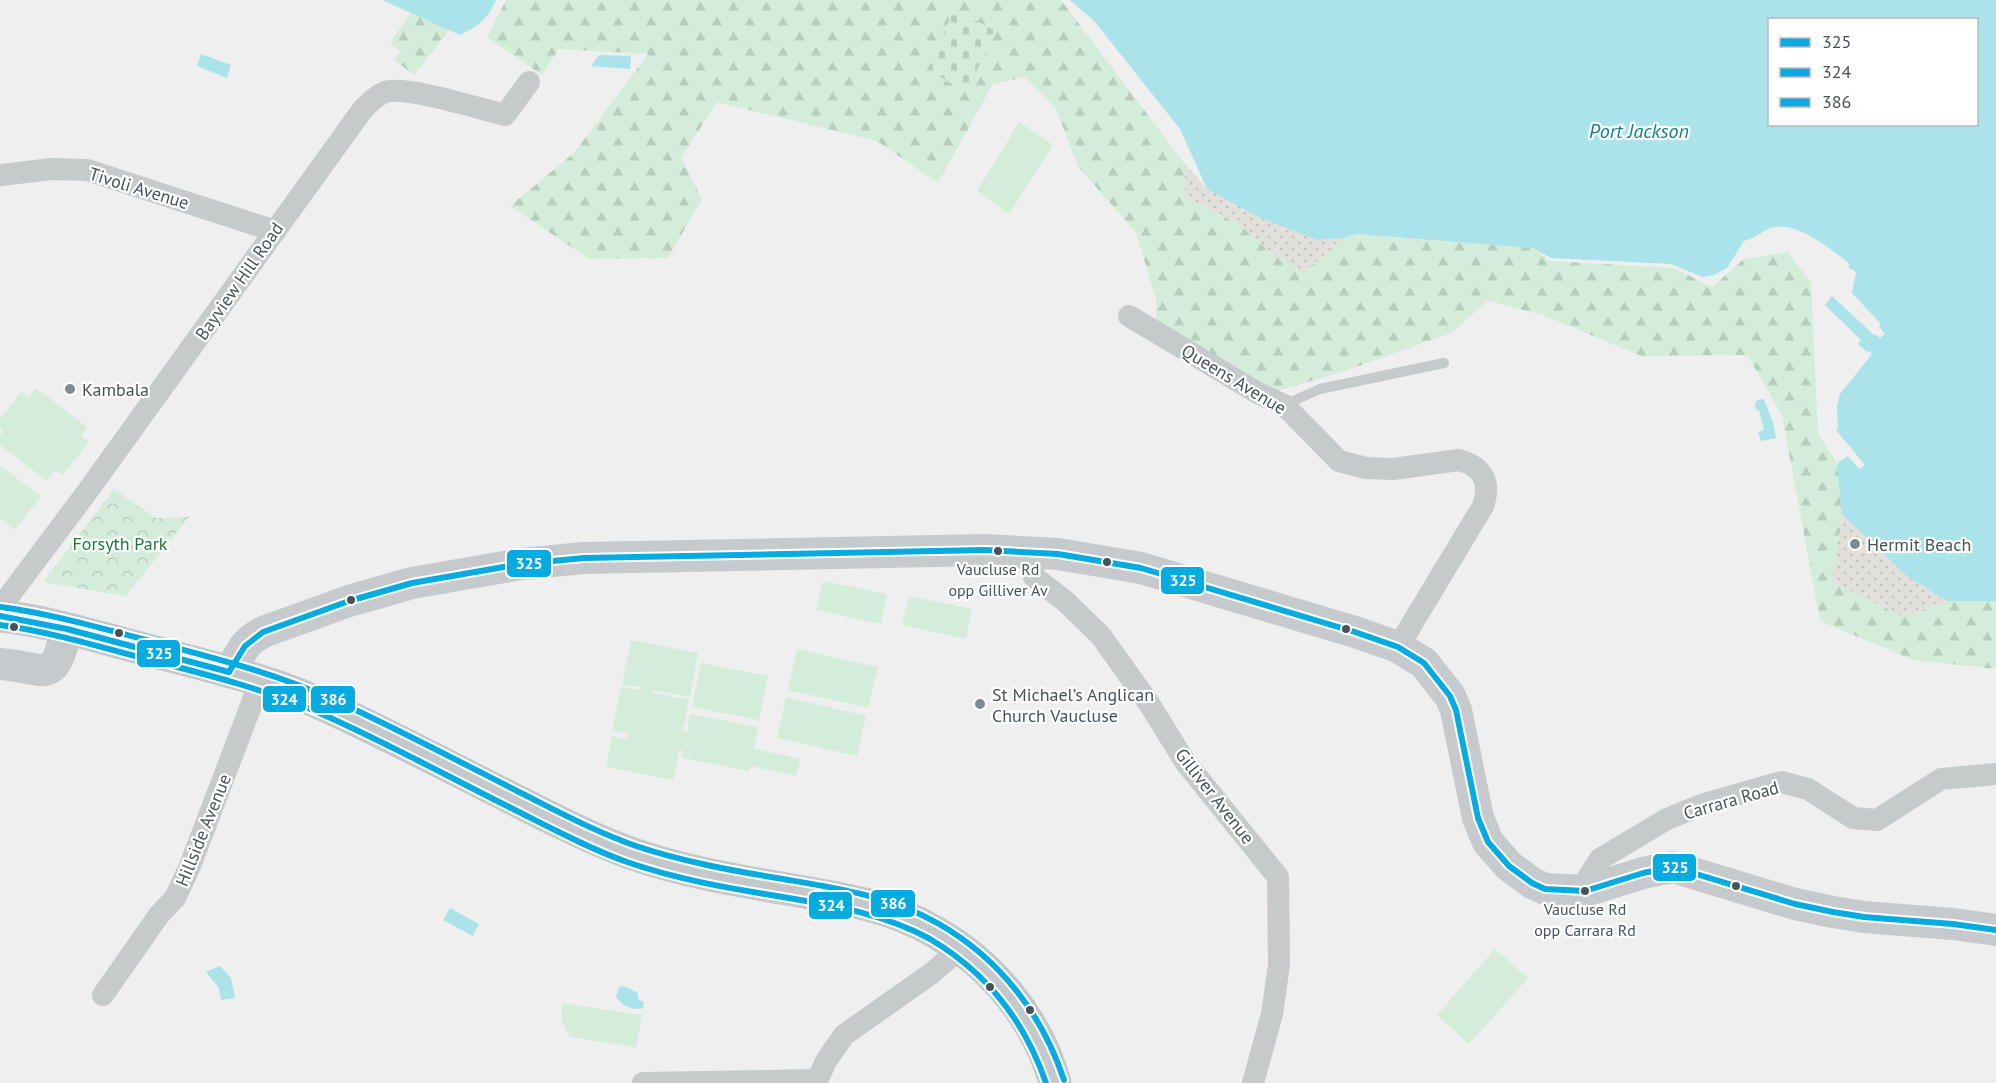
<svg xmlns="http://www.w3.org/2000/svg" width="1996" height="1083" viewBox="0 0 1996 1083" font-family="'PT Sans',sans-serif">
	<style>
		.forest { fill: url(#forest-firs) }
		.sand { fill: url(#sand-dots) }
		.cemetery { fill: url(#cemetery-stones) }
		.park { fill: url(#park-crowns) }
		.garden { fill: #d4eddb }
		.water { fill: #aae3e9; fill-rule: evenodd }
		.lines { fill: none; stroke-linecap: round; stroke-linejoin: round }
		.lane { stroke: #c6cacb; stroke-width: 10 }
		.street { stroke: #c6cacb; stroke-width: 22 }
		.secondary { stroke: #c7cacc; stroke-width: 32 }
		.primary { stroke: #c4c8ca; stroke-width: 33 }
		.bus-1-casing { stroke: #fff; stroke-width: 10 }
		.bus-2-casing { stroke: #fff; stroke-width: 10 }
		.bus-3-casing { stroke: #fff; stroke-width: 10 }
		.bus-1 { stroke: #07abe0; stroke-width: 6 }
		.bus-2 { stroke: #07abe0; stroke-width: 6 }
		.bus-3 { stroke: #07abe0; stroke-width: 6 }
		.poi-dot { fill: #828a8e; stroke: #fff; stroke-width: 2 }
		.bus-dot { fill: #47535a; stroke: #fff; stroke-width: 2 }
		.labels { text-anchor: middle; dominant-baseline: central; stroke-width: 4.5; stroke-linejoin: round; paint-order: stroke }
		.bus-label { font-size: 16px; fill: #47535a; stroke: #fff }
		.street-label { font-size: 18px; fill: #47535a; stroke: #fff }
		.poi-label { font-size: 18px; fill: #47535a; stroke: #fff; text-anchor: start }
		.park-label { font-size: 18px; fill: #1b783f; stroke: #fff }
		.water-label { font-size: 20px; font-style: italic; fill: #13808b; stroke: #fff }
		.line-badge { stroke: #fff; stroke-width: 2 }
		.badge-label { font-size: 16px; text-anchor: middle; font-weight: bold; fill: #fff }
	</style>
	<defs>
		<pattern id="forest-firs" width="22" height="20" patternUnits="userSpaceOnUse" patternTransform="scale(1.5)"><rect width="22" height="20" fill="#d4eddb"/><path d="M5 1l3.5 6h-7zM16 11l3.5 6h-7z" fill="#b7cdbe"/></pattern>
		<pattern id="sand-dots" width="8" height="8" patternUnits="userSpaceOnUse" patternTransform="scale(1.5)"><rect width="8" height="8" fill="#e2e0db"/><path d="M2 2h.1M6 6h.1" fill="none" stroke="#c3c2be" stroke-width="1.8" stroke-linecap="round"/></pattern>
		<pattern id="cemetery-stones" width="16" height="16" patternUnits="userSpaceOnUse" patternTransform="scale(1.5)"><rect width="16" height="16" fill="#d4eddb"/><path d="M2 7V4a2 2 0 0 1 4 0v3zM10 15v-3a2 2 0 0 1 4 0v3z" fill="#b7cdbe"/></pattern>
		<pattern id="park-crowns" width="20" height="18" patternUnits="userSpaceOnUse" patternTransform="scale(1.5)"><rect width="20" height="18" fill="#d4eddb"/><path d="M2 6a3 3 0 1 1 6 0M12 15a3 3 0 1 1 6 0" fill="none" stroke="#b7cdbe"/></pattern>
	</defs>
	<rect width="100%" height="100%" fill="#efefef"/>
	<g class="forest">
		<path d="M 506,0 L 1061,0 L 1185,164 L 1185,196 L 1241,226 L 1268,250 L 1303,272 L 1344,238 L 1356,234 L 1533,248 L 1550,261 L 1674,268 L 1712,287 L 1744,259 L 1788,252 L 1811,283 L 1818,434 L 1854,489 L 1903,617 L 1947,601 L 1996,601 L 1996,669 L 1913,660 L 1820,621 L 1782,415 L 1747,355 L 1641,356 L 1543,315 L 1488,301 L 1451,333 L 1345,371 L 1271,393 L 1156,325 L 1156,300 L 1136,233 L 1078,166 L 1056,109 L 1025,77 L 993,84 L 938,183 L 877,141 L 717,102 L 681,158 L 702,199 L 668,258 L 589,259 L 510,206 L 574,153 L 648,54 L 559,49 L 542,75 L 487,37 Z"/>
		<path d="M 411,12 L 450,29 L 414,75 L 394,60 L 400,51 L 390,43 Z"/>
	</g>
	<g class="sand">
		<path d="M 1185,164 L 1207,189 L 1317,240 L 1344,238 L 1304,273 L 1268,250 L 1241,226 L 1185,196 Z"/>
		<path d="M 1842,514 L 1904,574 L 1947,601 L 1903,617 L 1832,582 Z"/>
	</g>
	<path class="cemetery" d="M 954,9 L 996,31 L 966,93 L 928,69 Z"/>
	<path class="park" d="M 114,489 L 156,518 L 189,517 L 126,596 L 43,582 Z"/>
	<g class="garden">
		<path d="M 1019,122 L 1053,145 L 1009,214 L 977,191 Z"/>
		<path d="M 36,388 L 87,427 L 81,436 L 89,442 L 63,475 L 55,470 L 47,481 L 0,445 L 0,436 L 3,431 L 0,428 L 0,419 L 21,392 L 29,397 Z"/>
		<path d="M 0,466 L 41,496 L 15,530 L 0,518 Z"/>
		<path d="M 823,581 L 887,594 L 881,624 L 816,610 Z"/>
		<path d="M 909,596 L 972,609 L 966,639 L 902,625 Z"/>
		<path d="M 631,640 L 698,653 L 690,697 L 653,690 L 654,693 L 689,700 L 683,730 L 687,732 L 690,714 L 758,727 L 754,749 L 801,759 L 796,776 L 751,766 L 749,771 L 682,758 L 683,751 L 680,750 L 673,780 L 606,767 L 612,736 L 626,739 L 628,734 L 612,731 L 621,687 L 641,690 L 640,687 L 622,684 Z"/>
		<path d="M 797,649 L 878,667 L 868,708 L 788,690 Z"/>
		<path d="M 701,663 L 768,676 L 759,720 L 692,707 Z"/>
		<path d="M 786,697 L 866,716 L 857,756 L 777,738 Z"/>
		<path d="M 1495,949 L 1528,978 L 1469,1044 L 1437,1015 Z"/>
		<path d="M 562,1003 L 642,1015 L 636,1047 L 570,1037 L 561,1020 Z"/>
	</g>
	<g class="water">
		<path d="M 382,0 L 496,0 C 489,18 477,27 460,35 Z"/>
		<path d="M 1070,0 L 1996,0 L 1996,601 L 1947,601 L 1904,574 L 1842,514 L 1837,466 L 1839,462 L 1848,456 L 1859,469 L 1865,465 L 1836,430 L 1838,428 L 1837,406 L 1840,394 L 1872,354 L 1869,351 L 1867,352 L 1858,344 L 1861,340 L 1825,305 L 1832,296 L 1874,335 L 1877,335 L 1880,338 L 1885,334 L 1879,326 L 1881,324 L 1852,293 L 1856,272 L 1849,268 L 1849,263 C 1831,249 1798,222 1774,227 C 1764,229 1757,238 1744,241 L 1727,268 L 1714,275 L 1703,277 L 1671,264 L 1551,258 L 1533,248 L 1356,234 L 1344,238 L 1317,240 L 1261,218 L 1207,189 L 1180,129 L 1095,22 ZM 1770,20 L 1976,20 L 1976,124 L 1770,124 Z"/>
		<path d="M 201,54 L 231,65 L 227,78 L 197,66 Z"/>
		<path d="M 599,55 L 631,56 L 630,69 L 591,66 Z"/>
		<path d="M 1764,399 L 1774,426 L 1776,438 L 1761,441 L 1758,432 L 1764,430 L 1759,410 L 1756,410 L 1755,404 L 1757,400 Z"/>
		<path d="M 450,908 L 479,924 L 473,936 L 443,920 Z"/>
		<path d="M 220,966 L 231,978 L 235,998 L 221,1000 L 219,988 L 206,972 Z"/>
		<path d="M 623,986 L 638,993 L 638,999 L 644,1002 L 643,1008 C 632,1011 623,1006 616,997 L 619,987 Z"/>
	</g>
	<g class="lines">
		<path class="lane" d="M 1284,405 L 1320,389 L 1444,363"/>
		<g class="street">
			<path d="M 0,175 L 52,169 L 87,170 L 275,231"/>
			<path d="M 1129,316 L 1258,393 L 1284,405 L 1339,461 L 1366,468 L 1393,469 L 1459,460 C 1484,467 1491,483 1483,506 L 1398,647"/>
			<path d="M 1029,552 L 1034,577 L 1065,601 L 1101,636 L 1148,702 L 1186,763 L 1278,877 L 1279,965 L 1272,1014 L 1253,1083"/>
			<path d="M 0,608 L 87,492 L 363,109 C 370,102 376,96 385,92 C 406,85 480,109 505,115 L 529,82"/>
			<path d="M 1585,891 L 1586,881 L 1600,859 L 1667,819 L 1704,804 L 1781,782 L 1808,789 L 1853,818 L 1877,820 L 1941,779 L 1996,774"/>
			<path d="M 103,995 L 159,915 L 175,898 L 190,866 L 260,682"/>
			<path d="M 643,1083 L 817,1080"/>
			<path d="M 816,1083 L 826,1061 L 844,1035 L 932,973 L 961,948"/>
		</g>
		<g class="secondary">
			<path d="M 0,664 C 49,668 52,687 67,629"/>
			<path d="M 229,672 L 245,646 L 252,639 L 263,632 L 349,601 L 412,583 L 521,564 L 584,558 L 985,550 L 1058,554 L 1141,568 L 1355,632 L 1398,647 L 1424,663 L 1450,696 L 1456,710 L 1478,818 L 1488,842 L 1509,866 L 1532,883 L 1545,889 L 1585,891 L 1643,873 L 1673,867 L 1795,904 L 1833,912 L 1864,917 L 1953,924 L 1996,930"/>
		</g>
		<path class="primary" d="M 0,616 C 47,621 94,636 140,648 C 203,665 269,679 328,707 C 393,737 457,771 521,803 C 556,821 592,839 630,853 C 681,871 734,880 787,889 C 838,898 890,905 935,932 C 992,964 1038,1020 1055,1083"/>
		<g class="bus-1-casing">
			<g id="bus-1">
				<path d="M 0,616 L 67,629 L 229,672"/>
				<path d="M 229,672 L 245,646 L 263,632 L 349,601 L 412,583 L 521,564 L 584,558 L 985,550 L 1058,554 L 1141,568 L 1355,632 L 1398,647 L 1424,663 L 1450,696 L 1456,710 L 1478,818 L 1488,842 L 1509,866 L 1532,883 L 1545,889 L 1585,891 L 1643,873 L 1673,867 L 1795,904 L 1833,912 L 1864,917 L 1953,924 L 1996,930"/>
			</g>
		</g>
		<g class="bus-2-casing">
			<path id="bus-2" d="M 0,625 C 51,632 100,647 150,660 C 209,675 268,690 324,715 C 389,744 451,778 515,810 C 551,828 588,848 627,862 C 676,879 727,888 777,896 C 829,905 883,913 930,939 C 986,972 1025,1022 1046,1083"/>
		</g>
		<g class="bus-3-casing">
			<path id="bus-3" d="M 1,607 C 53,614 103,629 154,642 C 214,658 275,673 332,699 C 396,728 458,761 521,793 C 559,812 596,832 636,846 C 684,862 734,871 783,879 C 836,888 891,896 939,924 C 1000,959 1042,1014 1064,1080"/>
		</g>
		<use href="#bus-1" class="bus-1"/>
		<use href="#bus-2" class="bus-2"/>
		<use href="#bus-3" class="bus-3"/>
	</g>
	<g class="poi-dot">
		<circle cx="70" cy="389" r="6"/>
		<circle cx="1855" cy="544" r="6"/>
		<circle cx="980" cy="704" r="6"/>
	</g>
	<g class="bus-dot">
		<circle cx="998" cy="551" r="5"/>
		<circle cx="1107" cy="562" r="5"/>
		<circle cx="351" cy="600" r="5"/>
		<circle cx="14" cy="627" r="5"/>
		<circle cx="1346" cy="629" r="5"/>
		<circle cx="119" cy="633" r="5"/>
		<circle cx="1736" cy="886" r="5"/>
		<circle cx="1585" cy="891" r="5"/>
		<circle cx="990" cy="987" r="5"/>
		<circle cx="1030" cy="1010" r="5"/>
	</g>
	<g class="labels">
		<g class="bus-label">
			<text x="998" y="569">Vaucluse Rd<tspan x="998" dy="21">opp Gilliver Av</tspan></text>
			<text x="1585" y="909">Vaucluse Rd<tspan x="1585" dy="21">opp Carrara Rd</tspan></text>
		</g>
		<g class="street-label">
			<text transform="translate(139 188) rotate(17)">Tivoli Avenue</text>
			<text transform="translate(239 281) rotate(-55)">Bayview Hill Road</text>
			<text transform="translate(1234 379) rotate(31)">Queens Avenue</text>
			<text transform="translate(1215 796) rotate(52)">Gilliver Avenue</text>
			<text transform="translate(1731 800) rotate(-16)">Carrara Road</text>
			<text transform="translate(203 830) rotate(-68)">Hillside Avenue</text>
		</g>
		<g class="poi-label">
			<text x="82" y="389">Kambala</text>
			<text x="1867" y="544">Hermit Beach</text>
			<text x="992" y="694">St Michael’s Anglican<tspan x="992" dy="21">Church Vaucluse</tspan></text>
		</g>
		<g class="park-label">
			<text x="120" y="543">Forsyth Park</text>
		</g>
		<g class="water-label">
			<text x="1639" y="131">Port Jackson</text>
		</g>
	</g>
	<g class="line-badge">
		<rect x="506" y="549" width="46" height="29" rx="6" fill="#07abe0"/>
		<rect x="1160" y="566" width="45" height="29" rx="6" fill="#07abe0"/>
		<rect x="136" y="639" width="45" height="29" rx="6" fill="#07abe0"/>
		<rect x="262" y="685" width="45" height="28" rx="6" fill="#07abe0"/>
		<rect x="310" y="685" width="46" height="29" rx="6" fill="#07abe0"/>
		<rect x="1652" y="853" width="45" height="29" rx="6" fill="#07abe0"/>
		<rect x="870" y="889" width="46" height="29" rx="6" fill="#07abe0"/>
		<rect x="808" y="891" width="45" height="29" rx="6" fill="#07abe0"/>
	</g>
	<g class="badge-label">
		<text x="529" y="569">325</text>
		<text x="1183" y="586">325</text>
		<text x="159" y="659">325</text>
		<text x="284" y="705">324</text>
		<text x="333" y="705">386</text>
		<text x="1675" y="873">325</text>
		<text x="893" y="909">386</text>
		<text x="831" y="911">324</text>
	</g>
	<rect x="1768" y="18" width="210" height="108" fill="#ffffff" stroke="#b5babd" stroke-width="1.5"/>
	<rect x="1780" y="38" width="30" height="9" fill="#07abe0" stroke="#b5babd" stroke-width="1.5"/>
	<text x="1822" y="48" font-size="18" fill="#47535a">325</text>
	<rect x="1780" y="68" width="30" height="9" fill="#07abe0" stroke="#b5babd" stroke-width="1.5"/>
	<text x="1822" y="78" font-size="18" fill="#47535a">324</text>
	<rect x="1780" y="98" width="30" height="9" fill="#07abe0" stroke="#b5babd" stroke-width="1.5"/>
	<text x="1822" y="108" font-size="18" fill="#47535a">386</text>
</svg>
